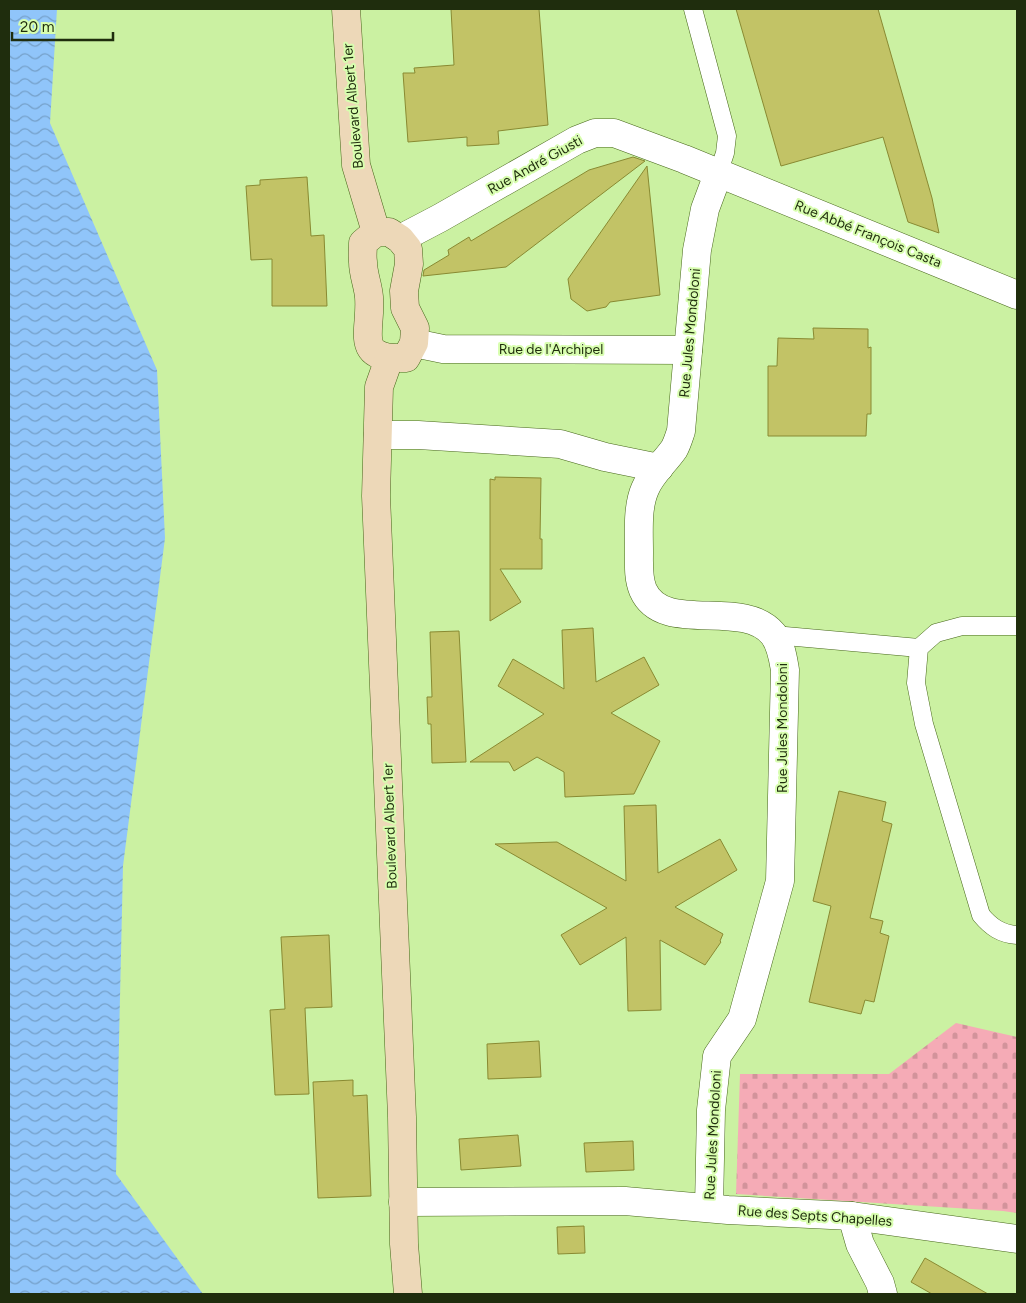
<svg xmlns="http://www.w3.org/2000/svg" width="1026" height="1303" viewBox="0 0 1026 1303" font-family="Figtree,sans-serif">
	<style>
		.cemetery { fill: url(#cemetery-stones) }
		.water { fill: url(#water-waves) }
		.building { fill: #c2c366; stroke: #898a32 }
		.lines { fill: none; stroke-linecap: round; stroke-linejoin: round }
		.lane-casing { stroke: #47671a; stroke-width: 19 }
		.street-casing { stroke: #47671a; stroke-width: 29 }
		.secondary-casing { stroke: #47671a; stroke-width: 29 }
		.lane { stroke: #fff; stroke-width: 18 }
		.street { stroke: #fff; stroke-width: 28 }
		.secondary { stroke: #edd8b8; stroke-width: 28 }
		.labels { text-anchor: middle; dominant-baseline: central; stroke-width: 4; stroke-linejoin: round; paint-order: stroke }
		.street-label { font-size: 14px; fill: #1f2d0d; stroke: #d8feaf }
	</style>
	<defs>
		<pattern id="cemetery-stones" width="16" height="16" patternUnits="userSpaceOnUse" patternTransform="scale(1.25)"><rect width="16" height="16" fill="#f5abb6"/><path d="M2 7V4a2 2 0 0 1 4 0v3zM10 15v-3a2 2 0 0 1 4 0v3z" fill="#d2939b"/></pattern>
		<pattern id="water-waves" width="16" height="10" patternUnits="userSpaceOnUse" patternTransform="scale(1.25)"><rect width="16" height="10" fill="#90c5fa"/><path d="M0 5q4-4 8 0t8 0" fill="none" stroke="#75a0c9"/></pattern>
	</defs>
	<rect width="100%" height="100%" fill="#cbf1a2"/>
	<path class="cemetery" d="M 956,1023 L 1017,1037 L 1017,1213 L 1003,1211 L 736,1194 L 740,1074 L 889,1074 Z"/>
	<path class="water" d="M 9,9 L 57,9 L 50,123 L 157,370 L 165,538 L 123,866 L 116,1174 L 203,1294 L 9,1294 Z"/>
	<g class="building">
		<path d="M 451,9 L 539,9 L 548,125 L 498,131 L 499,144 L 467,146 L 467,137 L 408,142 L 403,73 L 415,73 L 414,68 L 454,65 Z"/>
		<path d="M 736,9 L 878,9 L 932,198 L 939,233 L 908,222 L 883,137 L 781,166 Z"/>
		<path d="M 633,157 L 645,161 L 506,267 L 423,276 L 424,270 L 449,255 L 448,250 L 469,237 L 471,241 L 589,170 Z"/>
		<path d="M 647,166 L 660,295 L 610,302 L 606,307 L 587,311 L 571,299 L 568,279 Z"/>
		<path d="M 307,177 L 311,236 L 324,235 L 327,306 L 272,306 L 272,259 L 251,260 L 246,186 L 260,185 L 260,180 Z"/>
		<path d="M 813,328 L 868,329 L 868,348 L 871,347 L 871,414 L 867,414 L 866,436 L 768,436 L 768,366 L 777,366 L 778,338 L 814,339 Z"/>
		<path d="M 495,477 L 541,478 L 540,539 L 542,539 L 542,569 L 500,569 L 521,602 L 490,621 L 490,479 L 495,480 Z"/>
		<path d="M 593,628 L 596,682 L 644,657 L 659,685 L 611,713 L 660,741 L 634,794 L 565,797 L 564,772 L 537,757 L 514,771 L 509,762 L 470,762 L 544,714 L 498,686 L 513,659 L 564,689 L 562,630 Z"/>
		<path d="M 459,631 L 466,762 L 432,763 L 431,724 L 428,724 L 427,697 L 432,697 L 430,632 Z"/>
		<path d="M 839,791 L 886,802 L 882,821 L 892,824 L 870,918 L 883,921 L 880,933 L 889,936 L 874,1002 L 865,1000 L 861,1014 L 809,1002 L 831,906 L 813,901 Z"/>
		<path d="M 656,805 L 658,873 L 720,839 L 737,870 L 675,907 L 723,934 L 720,941 L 721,942 L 705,965 L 660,940 L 661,1010 L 628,1011 L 626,937 L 580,965 L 561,935 L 607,908 L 495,844 L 557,842 L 626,881 L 624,806 Z"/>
		<path d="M 329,935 L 332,1007 L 305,1008 L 309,1094 L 275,1095 L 270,1010 L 285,1009 L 281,937 Z"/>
		<path d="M 539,1041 L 541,1077 L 488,1079 L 487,1044 Z"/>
		<path d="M 353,1080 L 353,1096 L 367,1095 L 371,1196 L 318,1198 L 313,1082 Z"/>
		<path d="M 518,1135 L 521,1166 L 461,1170 L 459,1139 Z"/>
		<path d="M 633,1141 L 634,1170 L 586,1172 L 584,1143 Z"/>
		<path d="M 584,1226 L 585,1253 L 558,1254 L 557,1227 Z"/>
		<path d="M 925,1258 L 988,1294 L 932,1294 L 911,1282 Z"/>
	</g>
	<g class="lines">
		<g class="lane-casing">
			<g id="lane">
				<path d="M 693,9 L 727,136 L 725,153 L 718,174"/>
				<path d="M 1017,626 L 962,626 L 936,633 L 919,648 L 916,683 L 924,724 L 981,915 C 991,927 1001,934 1017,935"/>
				<path d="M 774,635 L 919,648"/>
			</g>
		</g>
		<g class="street-casing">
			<g id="street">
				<path d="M 400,239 L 440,218 L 577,140 L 595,133 L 614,133 L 684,159 L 1017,295"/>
				<path d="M 414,343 L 443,349 L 688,350"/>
				<path d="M 378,435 L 418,435 L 560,444 L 605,457 L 659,468"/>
				<path d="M 403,1202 L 625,1201 L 728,1210 L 852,1216 L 1017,1239"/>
				<path d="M 709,1207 L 711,1110 L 717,1056 L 742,1019 L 780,881 L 785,670 C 783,658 781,644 773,634 C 742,597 663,636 643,590 C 638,578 639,565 639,552 C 639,532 637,507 645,489 C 651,474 665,462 674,449 C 677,444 679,437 681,431 L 697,250 L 705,209 L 718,174"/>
				<path d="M 852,1216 L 860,1244 L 880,1283 L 883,1294"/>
			</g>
		</g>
		<g class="secondary-casing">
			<g id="secondary">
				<path d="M 346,9 L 356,165 L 376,232"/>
				<path d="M 376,232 L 389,232 L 400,239 L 408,249 L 409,264 L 404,291 L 405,308 L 415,328 L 414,343 L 406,358 C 352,360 372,332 369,297 C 368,285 363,274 363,262 C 362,256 363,249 363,243 Z"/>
				<path d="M 389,359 L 379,387 L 376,496 L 402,1117 L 404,1244 L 408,1294"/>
			</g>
		</g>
		<use href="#lane" class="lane"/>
		<use href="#street" class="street"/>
		<use href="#secondary" class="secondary"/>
	</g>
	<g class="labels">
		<g class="street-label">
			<text transform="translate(353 106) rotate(-95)">Boulevard Albert 1er</text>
			<text transform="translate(535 165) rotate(-29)">Rue André Giusti</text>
			<text transform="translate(868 234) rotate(22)">Rue Abbé François Casta</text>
			<text transform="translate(690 333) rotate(-85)">Rue Jules Mondoloni</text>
			<text x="551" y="349">Rue de l'Archipel</text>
			<text transform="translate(782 728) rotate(-90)">Rue Jules Mondoloni</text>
			<text transform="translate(390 826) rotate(-92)">Boulevard Albert 1er</text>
			<text transform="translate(713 1135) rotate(-87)">Rue Jules Mondoloni</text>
			<text transform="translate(815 1216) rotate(4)">Rue des Septs Chapelles</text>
		</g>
	</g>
	<rect width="1026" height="1303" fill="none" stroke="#1f2d0d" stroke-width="20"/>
	<path d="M12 32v8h101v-8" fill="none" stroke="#1f2d0d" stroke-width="2.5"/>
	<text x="20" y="32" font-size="15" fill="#1f2d0d" stroke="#d8feaf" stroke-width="4" paint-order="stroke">20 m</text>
</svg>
